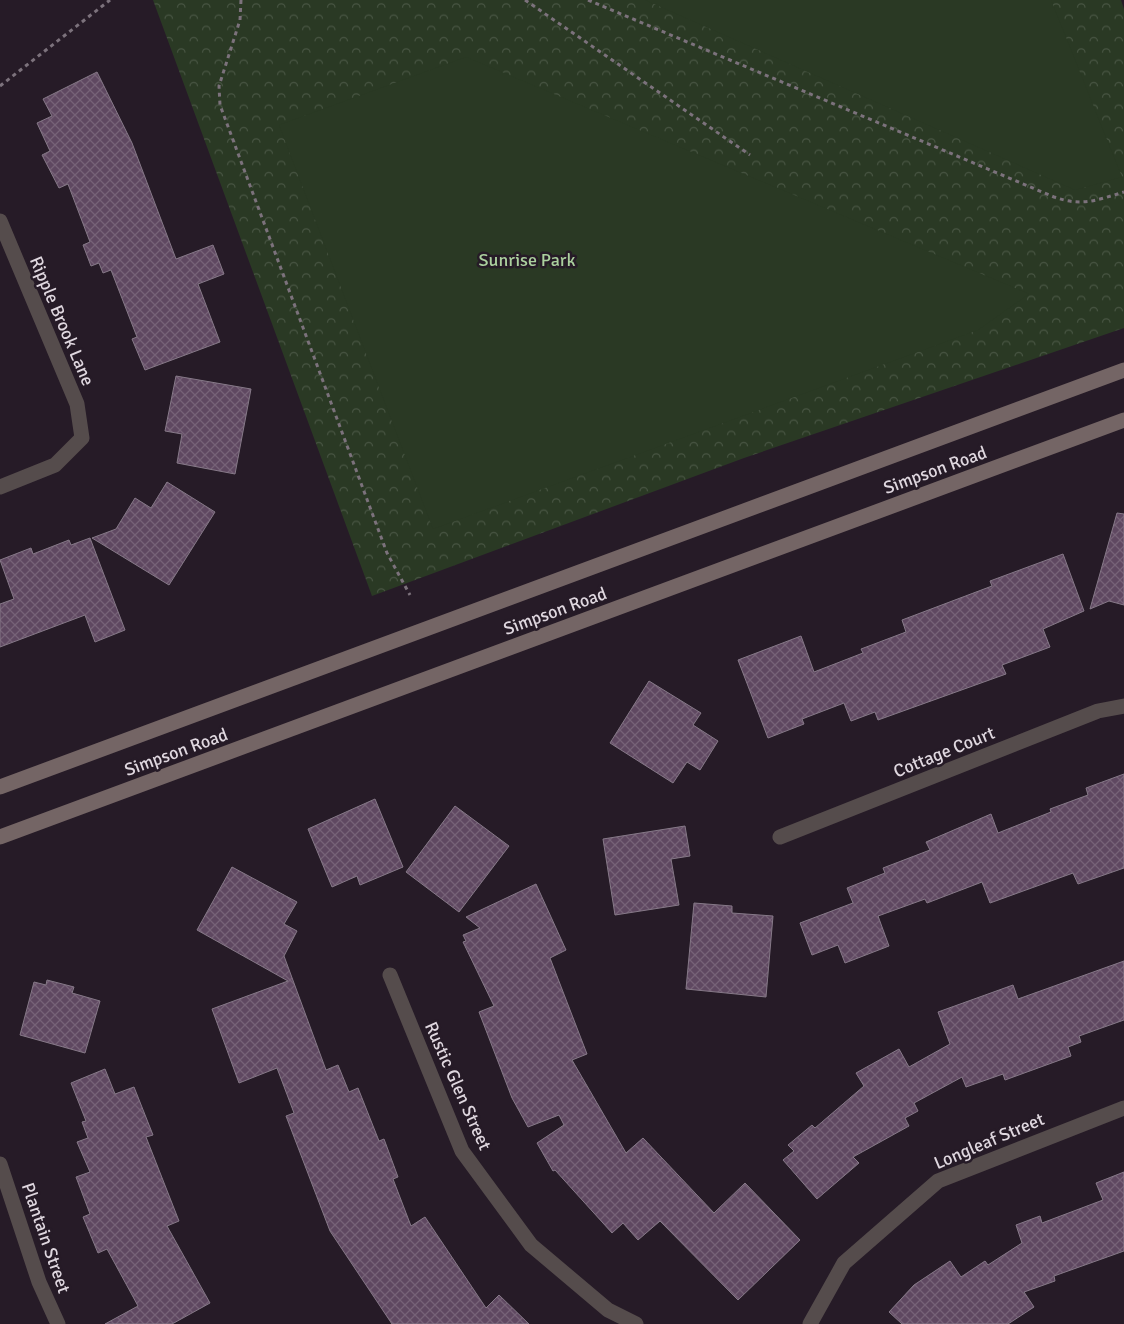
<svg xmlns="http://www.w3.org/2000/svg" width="1124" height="1324" viewBox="0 0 1124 1324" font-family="Signika,sans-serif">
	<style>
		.forest { fill: url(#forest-crowns) }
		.pitch { fill: #2a3924 }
		.building { fill: url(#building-cross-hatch); stroke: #867988 }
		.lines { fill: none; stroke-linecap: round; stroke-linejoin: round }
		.path { stroke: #7c727c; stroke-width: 3; stroke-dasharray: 4 4; stroke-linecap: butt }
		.street { stroke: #554c4c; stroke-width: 15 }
		.secondary { stroke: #746565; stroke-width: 15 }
		.labels { text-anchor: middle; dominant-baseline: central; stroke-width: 5; stroke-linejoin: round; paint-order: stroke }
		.park-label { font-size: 18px; fill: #abd09e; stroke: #261b27 }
		.street-label { font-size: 18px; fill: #dfd7df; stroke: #261b27 }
	</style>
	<defs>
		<pattern id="forest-crowns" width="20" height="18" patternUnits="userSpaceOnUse" patternTransform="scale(1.25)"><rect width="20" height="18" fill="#2a3924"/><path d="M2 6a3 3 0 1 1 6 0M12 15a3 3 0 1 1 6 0" fill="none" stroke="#485543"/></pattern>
		<pattern id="building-cross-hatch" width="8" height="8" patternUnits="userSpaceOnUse" patternTransform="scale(1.25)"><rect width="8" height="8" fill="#5f4861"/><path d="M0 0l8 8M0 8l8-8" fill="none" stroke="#766277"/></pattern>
	</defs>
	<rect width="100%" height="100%" fill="#261b27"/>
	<path class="forest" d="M 153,0 L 1121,0 L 1124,9 L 1124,328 L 744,458 L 372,596 Z"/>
	<g class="pitch">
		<path d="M 645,0 L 1051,0 L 1122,177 L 1075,190 Z"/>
		<path d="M 466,57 L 1029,294 L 978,330 L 433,529 L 279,125 Z"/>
	</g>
	<g class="building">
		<path d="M 97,72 L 132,143 L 176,259 L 213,245 L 224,274 L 198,284 L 220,342 L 145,370 L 132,339 L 137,337 L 111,270 L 103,273 L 99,263 L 91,266 L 83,245 L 90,242 L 68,184 L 59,188 L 42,155 L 50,151 L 37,123 L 52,116 L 43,99 Z"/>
		<path d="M 176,376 L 251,389 L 235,474 L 177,463 L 182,434 L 165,431 Z"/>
		<path d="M 167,482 L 215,512 L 169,585 L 92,538 L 116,529 L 135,498 L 151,508 Z"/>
		<path d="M 1117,513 L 1124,514 L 1124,605 L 1109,601 L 1090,609 Z"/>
		<path d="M 90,538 L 125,630 L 95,642 L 85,615 L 0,647 L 0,604 L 14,599 L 0,560 L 31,548 L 33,554 L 69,540 L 71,545 Z"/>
		<path d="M 1063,554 L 1084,611 L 1043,629 L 1050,647 L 1002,665 L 1006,674 L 878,720 L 875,712 L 851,721 L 844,703 L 802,719 L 804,724 L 768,738 L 738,660 L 801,636 L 814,672 L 863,653 L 861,649 L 906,632 L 902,620 L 992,586 L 990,581 Z"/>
		<path d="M 649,681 L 701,713 L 693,725 L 718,741 L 700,770 L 687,762 L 673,783 L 610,743 Z"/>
		<path d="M 1124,774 L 1124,868 L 1078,884 L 1073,873 L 990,903 L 982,882 L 927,903 L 925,899 L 878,916 L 889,946 L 845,963 L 838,945 L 812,955 L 800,923 L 853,903 L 847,888 L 885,873 L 883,868 L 930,850 L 926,842 L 991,814 L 998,833 L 1051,812 L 1050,809 L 1088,795 L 1086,788 Z"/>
		<path d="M 375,799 L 403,867 L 360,885 L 357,876 L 332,887 L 308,829 Z"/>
		<path d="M 455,806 L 509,846 L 459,912 L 406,872 Z"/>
		<path d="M 685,826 L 690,856 L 671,859 L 679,905 L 615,915 L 603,839 Z"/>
		<path d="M 232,867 L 297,902 L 284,924 L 297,931 L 284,956 L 326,1070 L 338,1065 L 349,1092 L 358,1088 L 379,1141 L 384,1139 L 398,1177 L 393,1179 L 411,1226 L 425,1217 L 486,1308 L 499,1295 L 529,1324 L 392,1324 L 330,1231 L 286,1116 L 294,1113 L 277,1068 L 239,1083 L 212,1009 L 288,981 L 197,930 Z"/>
		<path d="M 536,884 L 566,950 L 550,958 L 587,1054 L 572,1060 L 626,1153 L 643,1138 L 714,1213 L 745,1183 L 800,1240 L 738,1300 L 660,1221 L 638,1240 L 623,1223 L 612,1233 L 555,1170 L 553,1171 L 537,1143 L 564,1125 L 559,1115 L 528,1127 L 512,1098 L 479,1012 L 494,1006 L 463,942 L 466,941 L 463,935 L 480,928 L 466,917 Z"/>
		<path d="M 694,903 L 732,906 L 732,913 L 773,916 L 766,997 L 686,989 Z"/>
		<path d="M 1124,961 L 1124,1020 L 1079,1036 L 1081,1042 L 1068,1047 L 1071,1056 L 1005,1080 L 1003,1074 L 966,1087 L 962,1077 L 914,1103 L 918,1111 L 905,1118 L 909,1126 L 853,1157 L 859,1163 L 817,1199 L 783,1160 L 794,1151 L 788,1145 L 812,1125 L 815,1128 L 864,1086 L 856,1073 L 899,1049 L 909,1067 L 950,1044 L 938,1012 L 1013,985 L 1018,999 Z"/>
		<path d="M 47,980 L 74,987 L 72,993 L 100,1001 L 85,1053 L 20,1035 L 34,982 L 46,985 Z"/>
		<path d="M 105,1069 L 115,1094 L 134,1087 L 153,1135 L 146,1137 L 179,1221 L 167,1226 L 210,1303 L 172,1324 L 105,1324 L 138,1306 L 107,1249 L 98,1253 L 83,1217 L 90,1214 L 76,1177 L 90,1172 L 77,1142 L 88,1138 L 82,1122 L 86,1121 L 71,1083 Z"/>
		<path d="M 1124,1172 L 1124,1251 L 1054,1276 L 1055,1281 L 1024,1292 L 1034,1307 L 1008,1324 L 902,1324 L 889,1312 L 914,1285 L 950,1261 L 961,1277 L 985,1261 L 988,1265 L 1022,1243 L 1016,1225 L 1040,1216 L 1042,1223 L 1103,1200 L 1096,1183 Z"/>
	</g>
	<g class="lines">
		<g class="path">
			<path d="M 241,0 L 240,20 L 219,86 L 220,105 L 387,553 L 410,595"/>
			<path d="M 525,0 L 750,155"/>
			<path d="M 588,0 L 1054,197 C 1082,207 1097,200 1124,192"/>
			<path d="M 0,86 L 110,0"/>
		</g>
		<g class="street">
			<path d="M 0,221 L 77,404 L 82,438 L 55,465 L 0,487"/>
			<path d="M 780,837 L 1098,711 L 1124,706"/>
			<path d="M 390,975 L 462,1151 L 531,1245 L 608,1310 L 636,1324"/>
			<path d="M 0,1164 L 39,1282 L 58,1324"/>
			<path d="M 810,1324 L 844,1263 L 938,1181 L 1124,1108"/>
		</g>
		<g class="secondary">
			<path d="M 0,787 L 1124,370"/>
			<path d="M 0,837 L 1124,420"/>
		</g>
	</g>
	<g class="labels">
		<g class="park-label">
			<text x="527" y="260">Sunrise Park</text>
		</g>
		<g class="street-label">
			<text transform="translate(62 321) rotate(67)">Ripple Brook Lane</text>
			<text transform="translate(935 470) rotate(-20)">Simpson Road</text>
			<text transform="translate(555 611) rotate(-20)">Simpson Road</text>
			<text transform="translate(176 752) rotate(-20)">Simpson Road</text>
			<text transform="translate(944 752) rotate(-22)">Cottage Court</text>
			<text transform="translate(458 1086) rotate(66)">Rustic Glen Street</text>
			<text transform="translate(989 1141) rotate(-23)">Longleaf Street</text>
			<text transform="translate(46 1238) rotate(71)">Plantain Street</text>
		</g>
	</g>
</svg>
